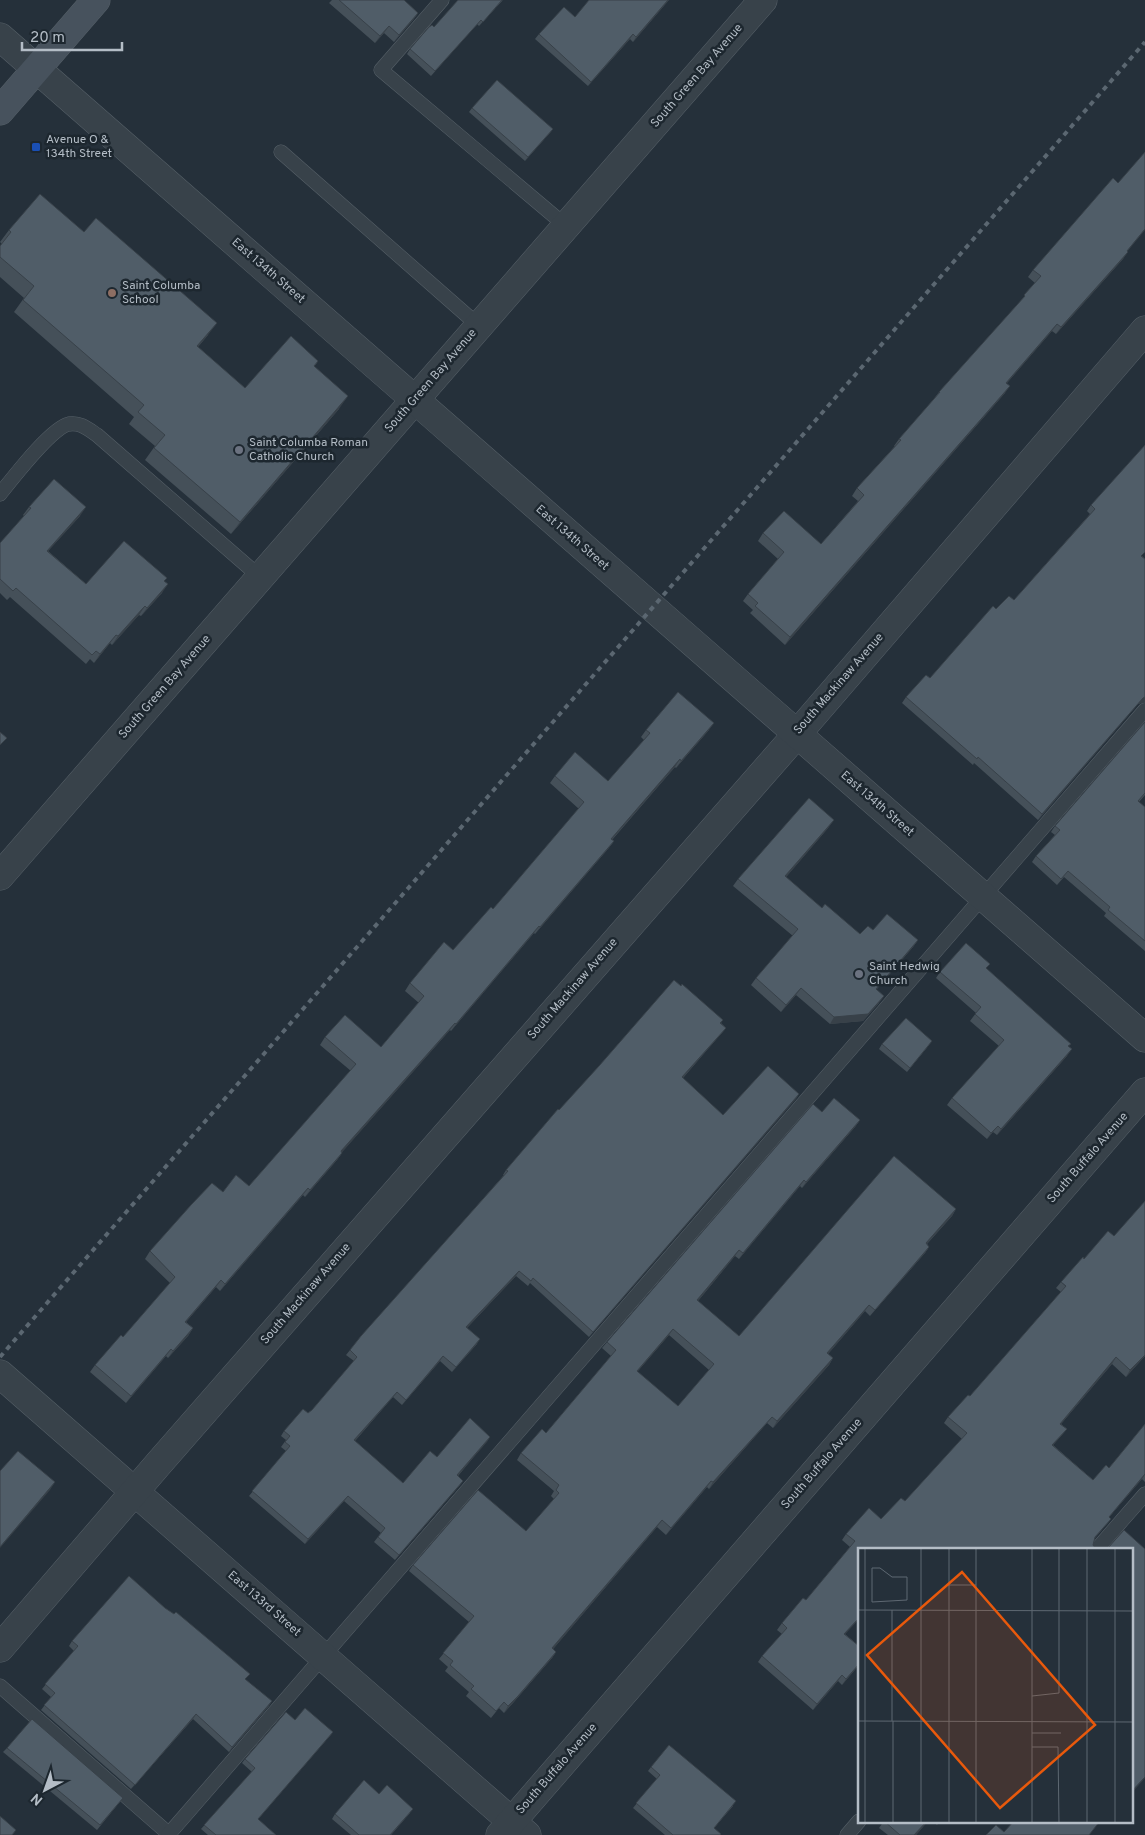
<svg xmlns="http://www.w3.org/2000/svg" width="1145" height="1835" viewBox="0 0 1145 1835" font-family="Overpass,sans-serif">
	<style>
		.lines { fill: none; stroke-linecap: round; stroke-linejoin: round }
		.service-casing { stroke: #566068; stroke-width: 15 }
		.minor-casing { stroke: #566068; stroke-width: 29 }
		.tertiary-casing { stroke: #566068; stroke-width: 29 }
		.secondary-casing { stroke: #566068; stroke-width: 29 }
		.service { stroke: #38424a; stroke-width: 14 }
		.minor { stroke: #38424a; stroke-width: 28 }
		.tertiary { stroke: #38424a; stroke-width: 28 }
		.secondary { stroke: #47525d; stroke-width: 28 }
		.rail { stroke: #5b6771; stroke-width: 4; stroke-dasharray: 5 5; stroke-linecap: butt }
		.wall { fill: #455059; fill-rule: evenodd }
		.shaded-wall { fill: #384149 }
		.building { fill: #505d68; stroke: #384149; fill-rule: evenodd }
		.transit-dot { fill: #1a4fb4; stroke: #1d272f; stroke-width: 2 }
		.education-dot { fill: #8d6e63; stroke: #1d272f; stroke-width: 2 }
		.worship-dot { fill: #6b7280; stroke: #1d272f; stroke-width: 2 }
		.labels { text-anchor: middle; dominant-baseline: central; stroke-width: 5; stroke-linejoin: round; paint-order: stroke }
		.street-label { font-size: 12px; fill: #b4bdc6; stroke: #1d272f }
		.poi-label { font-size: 12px; fill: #b4bdc6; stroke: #1d272f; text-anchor: start }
		.inset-road { fill: none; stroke: #5e6872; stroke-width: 1 }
		.view { fill: #e8590c; fill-opacity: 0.15; stroke: #e8590c; stroke-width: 2.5 }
		.inset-edge { fill: none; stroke: #b4bdc6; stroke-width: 2.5 }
	</style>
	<rect width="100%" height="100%" fill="#25303a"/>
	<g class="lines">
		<g class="service-casing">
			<g id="service">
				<path d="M 442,0 L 381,70 L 566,226"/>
				<path d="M 281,152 L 479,326"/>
				<path d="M 0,494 C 13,478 51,428 69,424 C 80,422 88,429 97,435 L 260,577"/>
				<path d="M 1097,1549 L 1145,1494"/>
				<path d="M 0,1686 L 169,1834"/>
				<path d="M 168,1835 L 1145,710"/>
				<path d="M 847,1835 L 859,1821"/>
			</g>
		</g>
		<g class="minor-casing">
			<g id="minor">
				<path d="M 0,876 L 763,0"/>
				<path d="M 0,1374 L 527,1835"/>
				<path d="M 0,1648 L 160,1462 L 797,734 L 1145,330"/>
				<path d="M 500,1835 L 1145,1092"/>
			</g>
		</g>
		<g class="tertiary-casing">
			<path id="tertiary" d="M 0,37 L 1145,1038"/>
		</g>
		<g class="secondary-casing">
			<path id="secondary" d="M 0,111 L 96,0"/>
		</g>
		<use href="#service" class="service"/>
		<use href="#minor" class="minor"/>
		<use href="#tertiary" class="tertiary"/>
		<use href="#secondary" class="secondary"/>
		<path class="rail" d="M 0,1357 L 1145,42"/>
	</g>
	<g class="wall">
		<path d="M 332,0 L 404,0 L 418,13 L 413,20 L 394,42 L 384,33 L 375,43 L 329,3 Z"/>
		<path d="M 503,0 L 479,26 L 477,24 L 431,76 L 407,54 L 410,49 L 434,27 Z"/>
		<path d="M 669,0 L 633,42 L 630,39 L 588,86 L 535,39 L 539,34 L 575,17 Z"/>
		<path d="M 472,108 L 553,129 L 525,161 L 469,112 Z"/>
		<path d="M 9,230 L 208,335 L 198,347 L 245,388 L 318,361 L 314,367 L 339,409 L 231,534 L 145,460 L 155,446 L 129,424 L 134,417 L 14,312 L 24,298 L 0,277 L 0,246 L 2,244 L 0,242 Z"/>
		<path d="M 1127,251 L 1123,259 L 1056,334 L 1052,331 L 1007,383 L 1005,393 L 785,645 L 750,613 L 753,610 L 743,601 L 748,594 L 778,559 L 758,541 L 763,533 L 821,544 L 858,501 L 852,496 L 857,488 L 895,446 L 894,446 L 899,439 L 934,399 L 939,392 L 1019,303 L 1035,283 L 1028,277 L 1033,270 Z"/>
		<path d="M 1091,505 L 1145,559 L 1145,702 L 1138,704 L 1038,820 L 974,763 L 973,765 L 902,703 L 906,697 L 930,678 L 996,609 L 1014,600 L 1090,514 L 1087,511 Z"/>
		<path d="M 29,507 L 80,516 L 48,551 L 86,584 L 164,582 L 162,593 L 141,616 L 139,615 L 137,617 L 112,645 L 110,643 L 94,663 L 90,659 L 86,664 L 10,597 L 7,600 L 0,593 L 0,543 L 24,516 L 23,515 Z"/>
		<path d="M 1145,722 L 1145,795 L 1139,802 L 1145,807 L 1145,951 L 1104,916 L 1106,913 L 1064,877 L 1057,885 L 1032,862 L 1036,856 L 1055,835 L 1051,832 L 1055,826 Z"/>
		<path d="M 646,730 L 709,730 L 676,768 L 675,767 L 612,840 L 614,841 L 608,849 L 535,934 L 534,933 L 451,1031 L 450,1030 L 342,1152 L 342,1153 L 337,1160 L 305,1197 L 303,1195 L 220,1291 L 216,1287 L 186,1322 L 193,1328 L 188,1336 L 168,1358 L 166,1356 L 126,1403 L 90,1372 L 95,1365 L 123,1337 L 170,1283 L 145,1259 L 150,1251 L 223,1192 L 249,1186 L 351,1071 L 320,1045 L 325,1037 L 381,1047 L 419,1003 L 405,991 L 410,983 L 453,950 L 493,909 L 579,809 L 550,783 L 555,776 L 608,781 L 644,740 L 641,737 Z"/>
		<path d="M 829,827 L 786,877 L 822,908 L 860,934 L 873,930 L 918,940 L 913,947 L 876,990 L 879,1003 L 863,1021 L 830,1024 L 796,995 L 781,1012 L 751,985 L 756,978 L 793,936 L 733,886 L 738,879 Z"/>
		<path d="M 987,969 L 1069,1046 L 1067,1056 L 997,1135 L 993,1132 L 987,1139 L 947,1105 L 952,1098 L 999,1046 L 970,1021 L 976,1013 L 936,978 L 940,972 Z"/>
		<path d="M 723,1020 L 721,1023 L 726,1028 L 683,1078 L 723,1115 L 799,1094 L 589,1337 L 530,1283 L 528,1286 L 516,1276 L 467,1328 L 477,1344 L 452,1372 L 440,1361 L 402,1405 L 393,1397 L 355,1441 L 403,1483 L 437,1457 L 490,1437 L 458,1476 L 460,1485 L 395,1560 L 374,1542 L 381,1533 L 344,1501 L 305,1544 L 249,1496 L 286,1451 L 281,1447 L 286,1440 L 281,1436 L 284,1431 L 312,1410 L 354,1361 L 346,1355 L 350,1350 L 504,1175 L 503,1175 L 506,1170 L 559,1110 Z"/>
		<path d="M 882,1044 L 929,1045 L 907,1072 L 879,1049 Z"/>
		<path d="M 822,1112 L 860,1120 L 855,1127 L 802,1188 L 800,1186 L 739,1259 L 735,1256 L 698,1301 L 739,1336 L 956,1209 L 952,1216 L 927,1244 L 929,1247 L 925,1253 L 870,1316 L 865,1311 L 828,1354 L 833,1358 L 829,1365 L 773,1428 L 767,1423 L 709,1489 L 707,1487 L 666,1535 L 657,1527 L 553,1649 L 556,1652 L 552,1658 L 513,1703 L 504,1713 L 499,1708 L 491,1718 L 466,1696 L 469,1692 L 445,1671 L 448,1667 L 439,1659 L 469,1622 L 409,1571 L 413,1565 L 526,1531 L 554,1499 L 551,1496 L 554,1491 L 517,1460 L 521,1453 L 546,1433 L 611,1356 L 602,1348 L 607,1342 ZM 669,1335 L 709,1370 L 678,1406 L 637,1372 Z"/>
		<path d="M 1061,1282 L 1145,1356 L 1126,1377 L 1112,1364 L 1061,1424 L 1067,1429 L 1053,1445 L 1093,1480 L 1109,1468 L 1145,1424 L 1145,1482 L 1142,1479 L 1109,1517 L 1111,1519 L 1094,1539 L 859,1549 L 845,1634 L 859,1646 L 859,1665 L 842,1685 L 838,1681 L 813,1710 L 758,1662 L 762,1656 L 782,1634 L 777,1630 L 782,1623 L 806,1600 L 850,1547 L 842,1540 L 846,1534 L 881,1519 L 905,1501 L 962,1439 L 944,1423 L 948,1417 L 970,1396 L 1061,1292 L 1056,1288 Z"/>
		<path d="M 72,1641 L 246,1680 L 269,1706 L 229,1752 L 193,1719 L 131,1789 L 41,1710 L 51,1697 L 42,1689 L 74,1651 L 69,1646 Z"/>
		<path d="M 295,1720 L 333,1732 L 258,1819 L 276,1835 L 208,1835 L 201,1829 L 252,1772 L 242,1763 L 245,1759 Z"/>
		<path d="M 7,1748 L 123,1798 L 97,1830 L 3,1752 Z"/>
		<path d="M 651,1767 L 733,1806 L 714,1828 L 720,1835 L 665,1835 L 633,1808 L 657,1779 L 648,1771 Z"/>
		<path d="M 379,1794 L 410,1813 L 391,1835 L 351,1835 L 332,1819 L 335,1814 Z"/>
		<path d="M 884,1821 L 928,1821 L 916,1835 L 888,1835 L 879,1828 Z"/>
		<path d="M 933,1821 L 940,1821 L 937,1825 Z"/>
	</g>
	<g class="shaded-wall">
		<path d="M 668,0 L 669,0 L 633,42 L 636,37 Z"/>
		<path d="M 418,13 L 413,20 L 394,42 L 399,35 Z"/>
		<path d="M 389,26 L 384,33 L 375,43 L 380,36 Z"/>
		<path d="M 633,34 L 630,39 L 588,86 L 591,82 Z"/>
		<path d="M 553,129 L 550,133 L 525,161 L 528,157 Z"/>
		<path d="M 1145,229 L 1145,230 L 1122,258 L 1127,251 Z"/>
		<path d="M 1128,252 L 1123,259 L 1056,334 L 1061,327 Z"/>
		<path d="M 217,323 L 208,335 L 188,358 L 197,346 Z"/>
		<path d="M 1057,324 L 1052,331 L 1001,390 L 1006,383 Z"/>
		<path d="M 1010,386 L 1005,393 L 785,645 L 790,637 Z"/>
		<path d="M 348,396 L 339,409 L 231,534 L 240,522 Z"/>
		<path d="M 86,507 L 80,516 L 41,559 L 47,551 Z"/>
		<path d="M 168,584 L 162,593 L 141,616 L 147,608 Z"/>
		<path d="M 145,606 L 139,615 L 112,645 L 118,636 Z"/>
		<path d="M 116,635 L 110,643 L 94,663 L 100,654 Z"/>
		<path d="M 1145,697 L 1145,702 L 1138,704 L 1038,820 L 1042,814 L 1143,698 Z"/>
		<path d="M 714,723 L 709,730 L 676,768 L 681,761 Z"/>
		<path d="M 680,759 L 675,767 L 606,846 L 611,839 Z"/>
		<path d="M 834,820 L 829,827 L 781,883 L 785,876 Z"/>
		<path d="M 614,841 L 608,849 L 535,934 L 540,927 Z"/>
		<path d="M 539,926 L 534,933 L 451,1031 L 456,1024 Z"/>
		<path d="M 918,940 L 913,947 L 871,996 L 876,989 Z"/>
		<path d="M 801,988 L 796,995 L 781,1012 L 786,1005 Z"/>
		<path d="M 884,996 L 879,1003 L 863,1021 L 830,1024 L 834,1017 Z"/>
		<path d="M 455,1023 L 450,1030 L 336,1159 L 341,1151 Z"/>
		<path d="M 726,1028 L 722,1033 L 679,1082 L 682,1077 Z"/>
		<path d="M 1072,1049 L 1067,1056 L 997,1135 L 1001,1129 Z"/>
		<path d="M 799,1094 L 796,1099 L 589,1337 L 593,1332 Z"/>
		<path d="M 860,1120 L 855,1127 L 802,1188 L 806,1182 Z"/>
		<path d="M 998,1126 L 993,1132 L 987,1139 L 991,1133 Z"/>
		<path d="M 342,1153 L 337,1160 L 305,1197 L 310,1190 Z"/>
		<path d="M 804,1180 L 800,1186 L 739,1259 L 743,1253 Z"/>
		<path d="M 308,1188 L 303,1195 L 220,1291 L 225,1284 Z"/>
		<path d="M 956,1209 L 952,1216 L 921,1250 L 926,1243 Z"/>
		<path d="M 929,1247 L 925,1253 L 870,1316 L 875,1310 Z"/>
		<path d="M 739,1250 L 735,1256 L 693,1307 L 697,1300 Z"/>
		<path d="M 519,1271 L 516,1276 L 463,1332 L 466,1327 Z"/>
		<path d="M 221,1280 L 216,1287 L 180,1329 L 185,1322 Z"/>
		<path d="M 869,1305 L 865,1311 L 823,1360 L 827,1353 Z"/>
		<path d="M 193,1328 L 188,1336 L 168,1358 L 173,1351 Z"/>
		<path d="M 673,1329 L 669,1335 L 632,1378 L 637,1371 Z"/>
		<path d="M 480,1339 L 477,1344 L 452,1372 L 456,1367 Z"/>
		<path d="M 171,1349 L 166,1356 L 126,1403 L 131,1396 Z"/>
		<path d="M 1145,1355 L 1145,1356 L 1126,1377 L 1130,1370 Z"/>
		<path d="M 443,1356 L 440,1361 L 402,1405 L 406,1400 Z"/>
		<path d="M 1116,1357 L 1112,1364 L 1056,1430 L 1060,1424 Z"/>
		<path d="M 833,1358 L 829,1365 L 773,1428 L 777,1421 Z"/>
		<path d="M 397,1392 L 393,1397 L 351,1445 L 354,1440 Z"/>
		<path d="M 772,1417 L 767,1423 L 709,1489 L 713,1482 Z"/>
		<path d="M 1067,1429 L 1062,1435 L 1048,1451 L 1052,1445 Z"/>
		<path d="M 490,1437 L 487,1442 L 454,1480 L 457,1475 Z"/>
		<path d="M 1145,1474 L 1142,1479 L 1104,1523 L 1109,1517 Z"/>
		<path d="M 463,1481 L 460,1485 L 395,1560 L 399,1555 Z"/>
		<path d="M 711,1481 L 707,1487 L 666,1535 L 671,1528 Z"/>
		<path d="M 55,1482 L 50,1490 L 0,1548 L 0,1547 Z"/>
		<path d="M 348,1496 L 344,1501 L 305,1544 L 308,1539 Z"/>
		<path d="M 1111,1519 L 1106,1525 L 1090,1544 L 1095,1537 Z"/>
		<path d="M 662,1520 L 657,1527 L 548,1655 L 552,1648 Z"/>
		<path d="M 859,1618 L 859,1619 L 840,1640 L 844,1634 Z"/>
		<path d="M 556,1652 L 552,1658 L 504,1713 L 508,1706 Z"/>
		<path d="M 859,1664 L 859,1665 L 842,1685 L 846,1679 Z"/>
		<path d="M 842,1675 L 838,1681 L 813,1710 L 817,1704 Z"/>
		<path d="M 272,1701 L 269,1706 L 229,1752 L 232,1747 Z"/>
		<path d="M 196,1714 L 193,1719 L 131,1789 L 135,1785 Z"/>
		<path d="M 333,1732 L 330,1736 L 255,1823 L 258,1819 Z"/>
		<path d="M 1145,1777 L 1145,1778 L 1131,1794 L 1131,1792 Z"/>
		<path d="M 927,1821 L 928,1821 L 916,1835 L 914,1835 Z"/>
	</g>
	<g class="building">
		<path d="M 339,0 L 404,0 L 418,13 L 399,35 L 389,26 L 380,36 Z"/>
		<path d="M 458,0 L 502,0 L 483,22 L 481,20 L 435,71 L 410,49 L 429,27 L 432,25 L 434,27 Z"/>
		<path d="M 589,0 L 668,0 L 636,37 L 633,34 L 591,82 L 539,34 L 564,7 L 575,17 Z"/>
		<path d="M 497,80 L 553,129 L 528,157 L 472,108 Z"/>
		<path d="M 1145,152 L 1145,229 L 1127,251 L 1128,252 L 1061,327 L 1057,324 L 1006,383 L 1010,386 L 790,637 L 755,606 L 758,603 L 748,594 L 784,552 L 763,533 L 784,511 L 821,544 L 864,495 L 857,488 L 901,440 L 899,439 L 940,392 L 939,392 L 1025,296 L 1024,295 L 1041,276 L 1033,270 L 1113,178 L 1118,183 Z"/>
		<path d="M 40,194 L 84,232 L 96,218 L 217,323 L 197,346 L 245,388 L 291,336 L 318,361 L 314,366 L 348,396 L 240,522 L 154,448 L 165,435 L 138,412 L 144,405 L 23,300 L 34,286 L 0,257 L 0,246 L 11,232 L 9,230 Z"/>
		<path d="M 1145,445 L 1145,552 L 1141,556 L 1145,559 L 1145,697 L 1143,698 L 1042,814 L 978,757 L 977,759 L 906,697 L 926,675 L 930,678 L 993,606 L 996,609 L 1009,596 L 1014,600 L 1095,509 L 1091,505 Z"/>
		<path d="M 54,479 L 86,507 L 47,551 L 86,584 L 124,541 L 167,578 L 164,581 L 168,584 L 147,608 L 145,606 L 143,608 L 118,636 L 116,635 L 100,654 L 96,651 L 92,655 L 16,588 L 13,591 L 0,579 L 0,543 L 31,508 L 29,507 Z"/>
		<path d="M 678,692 L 714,723 L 681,761 L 680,759 L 611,839 L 614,841 L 540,927 L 539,926 L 456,1024 L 455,1023 L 341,1151 L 342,1153 L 310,1190 L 308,1188 L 225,1284 L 221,1280 L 185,1322 L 193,1328 L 173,1351 L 171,1349 L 131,1396 L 95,1365 L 121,1335 L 123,1337 L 175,1277 L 150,1251 L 191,1205 L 212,1183 L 223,1192 L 236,1175 L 249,1186 L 356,1064 L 325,1037 L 345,1015 L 381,1047 L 424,996 L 410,983 L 444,942 L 453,950 L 491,907 L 493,909 L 584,802 L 555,776 L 575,752 L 608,781 L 650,733 L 646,730 Z"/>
		<path d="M 1145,722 L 1145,793 L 1138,801 L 1145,807 L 1145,941 L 1108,910 L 1110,907 L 1068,871 L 1061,879 L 1036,856 L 1060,830 L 1055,826 Z"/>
		<path d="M 0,732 L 7,738 L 0,745 Z"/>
		<path d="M 809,798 L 834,820 L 785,876 L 822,908 L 825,904 L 860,934 L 868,926 L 873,930 L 887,914 L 918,940 L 876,989 L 884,996 L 868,1014 L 834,1017 L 801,988 L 786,1005 L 756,978 L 798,929 L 738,879 Z"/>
		<path d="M 966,943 L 990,964 L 986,968 L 1071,1044 L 1068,1046 L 1072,1049 L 1001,1129 L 998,1126 L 991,1133 L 952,1098 L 1004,1040 L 975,1014 L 981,1007 L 940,972 Z"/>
		<path d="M 674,980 L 681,986 L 682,984 L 723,1020 L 720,1023 L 726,1028 L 682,1077 L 723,1115 L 768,1066 L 799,1094 L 593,1332 L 533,1278 L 531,1281 L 519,1271 L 466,1327 L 480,1339 L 456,1367 L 443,1356 L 406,1400 L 397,1392 L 354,1440 L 403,1483 L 430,1451 L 437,1457 L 470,1418 L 490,1437 L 457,1475 L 463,1481 L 399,1555 L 378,1537 L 385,1528 L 348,1496 L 308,1539 L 252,1491 L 290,1446 L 285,1442 L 290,1436 L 284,1431 L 303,1409 L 308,1413 L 312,1410 L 357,1357 L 350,1350 L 361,1336 L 508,1171 L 506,1170 L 558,1109 L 559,1110 L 599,1066 Z"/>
		<path d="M 906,1018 L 932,1041 L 910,1068 L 882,1044 Z"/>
		<path d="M 834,1098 L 860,1120 L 806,1182 L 804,1180 L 743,1253 L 739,1250 L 697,1300 L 739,1336 L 894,1156 L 956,1209 L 926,1243 L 929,1247 L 875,1310 L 869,1305 L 827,1353 L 833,1358 L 777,1421 L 772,1417 L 713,1482 L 711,1481 L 671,1528 L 662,1520 L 552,1648 L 556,1652 L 518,1696 L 508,1706 L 504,1702 L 496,1711 L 471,1689 L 474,1686 L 450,1665 L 453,1661 L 443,1653 L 474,1616 L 413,1565 L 478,1490 L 526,1531 L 559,1493 L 556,1490 L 559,1485 L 521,1453 L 542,1429 L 546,1433 L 616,1350 L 607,1342 L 813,1104 L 822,1112 ZM 673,1329 L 714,1364 L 678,1406 L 637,1371 Z"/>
		<path d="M 1145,1201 L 1145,1355 L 1130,1370 L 1116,1357 L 1060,1424 L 1067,1429 L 1052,1445 L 1093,1480 L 1106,1465 L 1109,1468 L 1145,1424 L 1145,1474 L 1109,1517 L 1111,1519 L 1095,1537 L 1093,1545 L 1096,1549 L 859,1549 L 859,1618 L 844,1634 L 859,1646 L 859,1664 L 846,1679 L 842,1675 L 817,1704 L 762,1656 L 787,1628 L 782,1623 L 803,1598 L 806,1600 L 855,1541 L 846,1534 L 869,1508 L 881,1519 L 901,1498 L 905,1501 L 967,1433 L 948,1417 L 968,1395 L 970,1396 L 1066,1286 L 1061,1282 L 1083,1257 L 1084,1259 L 1108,1231 L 1114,1236 Z"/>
		<path d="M 18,1451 L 55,1482 L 0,1547 L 0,1471 Z"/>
		<path d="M 1124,1530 L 1145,1549 L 1145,1777 L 1131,1792 L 1131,1549 L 1107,1549 Z"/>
		<path d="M 129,1576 L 165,1608 L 174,1614 L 176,1612 L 250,1674 L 245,1679 L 272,1701 L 232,1747 L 196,1714 L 135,1785 L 44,1705 L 55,1693 L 45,1684 L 78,1646 L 72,1641 Z"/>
		<path d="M 305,1708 L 333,1732 L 258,1819 L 276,1835 L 216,1835 L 204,1825 L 255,1768 L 245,1759 L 286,1712 L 295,1720 Z"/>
		<path d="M 32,1719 L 123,1798 L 100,1825 L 7,1748 Z"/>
		<path d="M 669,1745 L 736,1801 L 714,1828 L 721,1834 L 720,1835 L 673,1835 L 636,1803 L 660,1775 L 651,1767 Z"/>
		<path d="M 364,1780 L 379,1794 L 387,1785 L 413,1809 L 390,1835 L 359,1835 L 335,1814 Z"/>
		<path d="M 0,1816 L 16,1830 L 12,1835 L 0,1835 Z"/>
		<path d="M 884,1821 L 927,1821 L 914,1835 L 900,1835 Z"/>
		<path d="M 1014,1821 L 1100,1821 L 1089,1835 L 986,1835 L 996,1825 L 1004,1832 Z"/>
	</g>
	<rect class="transit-dot" x="31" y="142" width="10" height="10" rx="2.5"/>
	<circle class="education-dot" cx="112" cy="293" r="5"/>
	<g class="worship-dot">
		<circle cx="239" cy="450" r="5"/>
		<circle cx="859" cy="974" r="5"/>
	</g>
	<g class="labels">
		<g class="street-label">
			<text transform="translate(697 76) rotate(-49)">South Green Bay Avenue</text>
			<text transform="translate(268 271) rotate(41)">East 134th Street</text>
			<text transform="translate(431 381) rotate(-49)">South Green Bay Avenue</text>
			<text transform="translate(572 538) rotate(41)">East 134th Street</text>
			<text transform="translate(839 684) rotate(-49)">South Mackinaw Avenue</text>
			<text transform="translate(165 687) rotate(-49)">South Green Bay Avenue</text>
			<text transform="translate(877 804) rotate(41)">East 134th Street</text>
			<text transform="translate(573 989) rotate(-49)">South Mackinaw Avenue</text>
			<text transform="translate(1088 1158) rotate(-49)">South Buffalo Avenue</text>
			<text transform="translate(306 1294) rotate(-49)">South Mackinaw Avenue</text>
			<text transform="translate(822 1464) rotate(-49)">South Buffalo Avenue</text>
			<text transform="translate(264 1604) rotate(41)">East 133rd Street</text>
			<text transform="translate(557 1769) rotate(-49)">South Buffalo Avenue</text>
		</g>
		<g class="poi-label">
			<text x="46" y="140">Avenue O &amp;<tspan x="46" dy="14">134th Street</tspan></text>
			<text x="122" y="286">Saint Columba<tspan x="122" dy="14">School</tspan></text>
			<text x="249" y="443">Saint Columba Roman<tspan x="249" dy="14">Catholic Church</tspan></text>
			<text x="869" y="967">Saint Hedwig<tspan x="869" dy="14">Church</tspan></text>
		</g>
	</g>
	<g transform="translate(858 1548)">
		<rect width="275" height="275" fill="#25303a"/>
		<path class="inset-road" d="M 91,0 L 91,275M 118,0 L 118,275M 229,0 L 229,275M 257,0 L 257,275M 14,20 L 22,20 L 34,29 L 49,29 L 49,52 L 14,54 ZM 90,37 L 118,37M 0,62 L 275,63M 174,148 L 201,145 L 201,0M 0,173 L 275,174M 34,173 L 34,62M 174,185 L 203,185M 174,199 L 200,199 L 201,275M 7,275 L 7,0M 35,275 L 35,173M 63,275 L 63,0M 174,275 L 174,0"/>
		<path class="view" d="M 104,24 L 237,177 L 142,260 L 9,107 Z"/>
		<rect width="275" height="275" class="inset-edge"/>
	</g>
	<g transform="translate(45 1790) rotate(221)" stroke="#1d272f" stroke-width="4" paint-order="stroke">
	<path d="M0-4L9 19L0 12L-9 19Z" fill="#b4bdc6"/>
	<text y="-8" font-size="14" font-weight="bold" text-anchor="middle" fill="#b4bdc6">N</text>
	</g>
	<path d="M22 42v8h100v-8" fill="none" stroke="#b4bdc6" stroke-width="2.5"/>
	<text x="30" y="42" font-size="15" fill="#b4bdc6" stroke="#1d272f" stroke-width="4" paint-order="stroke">20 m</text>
</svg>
